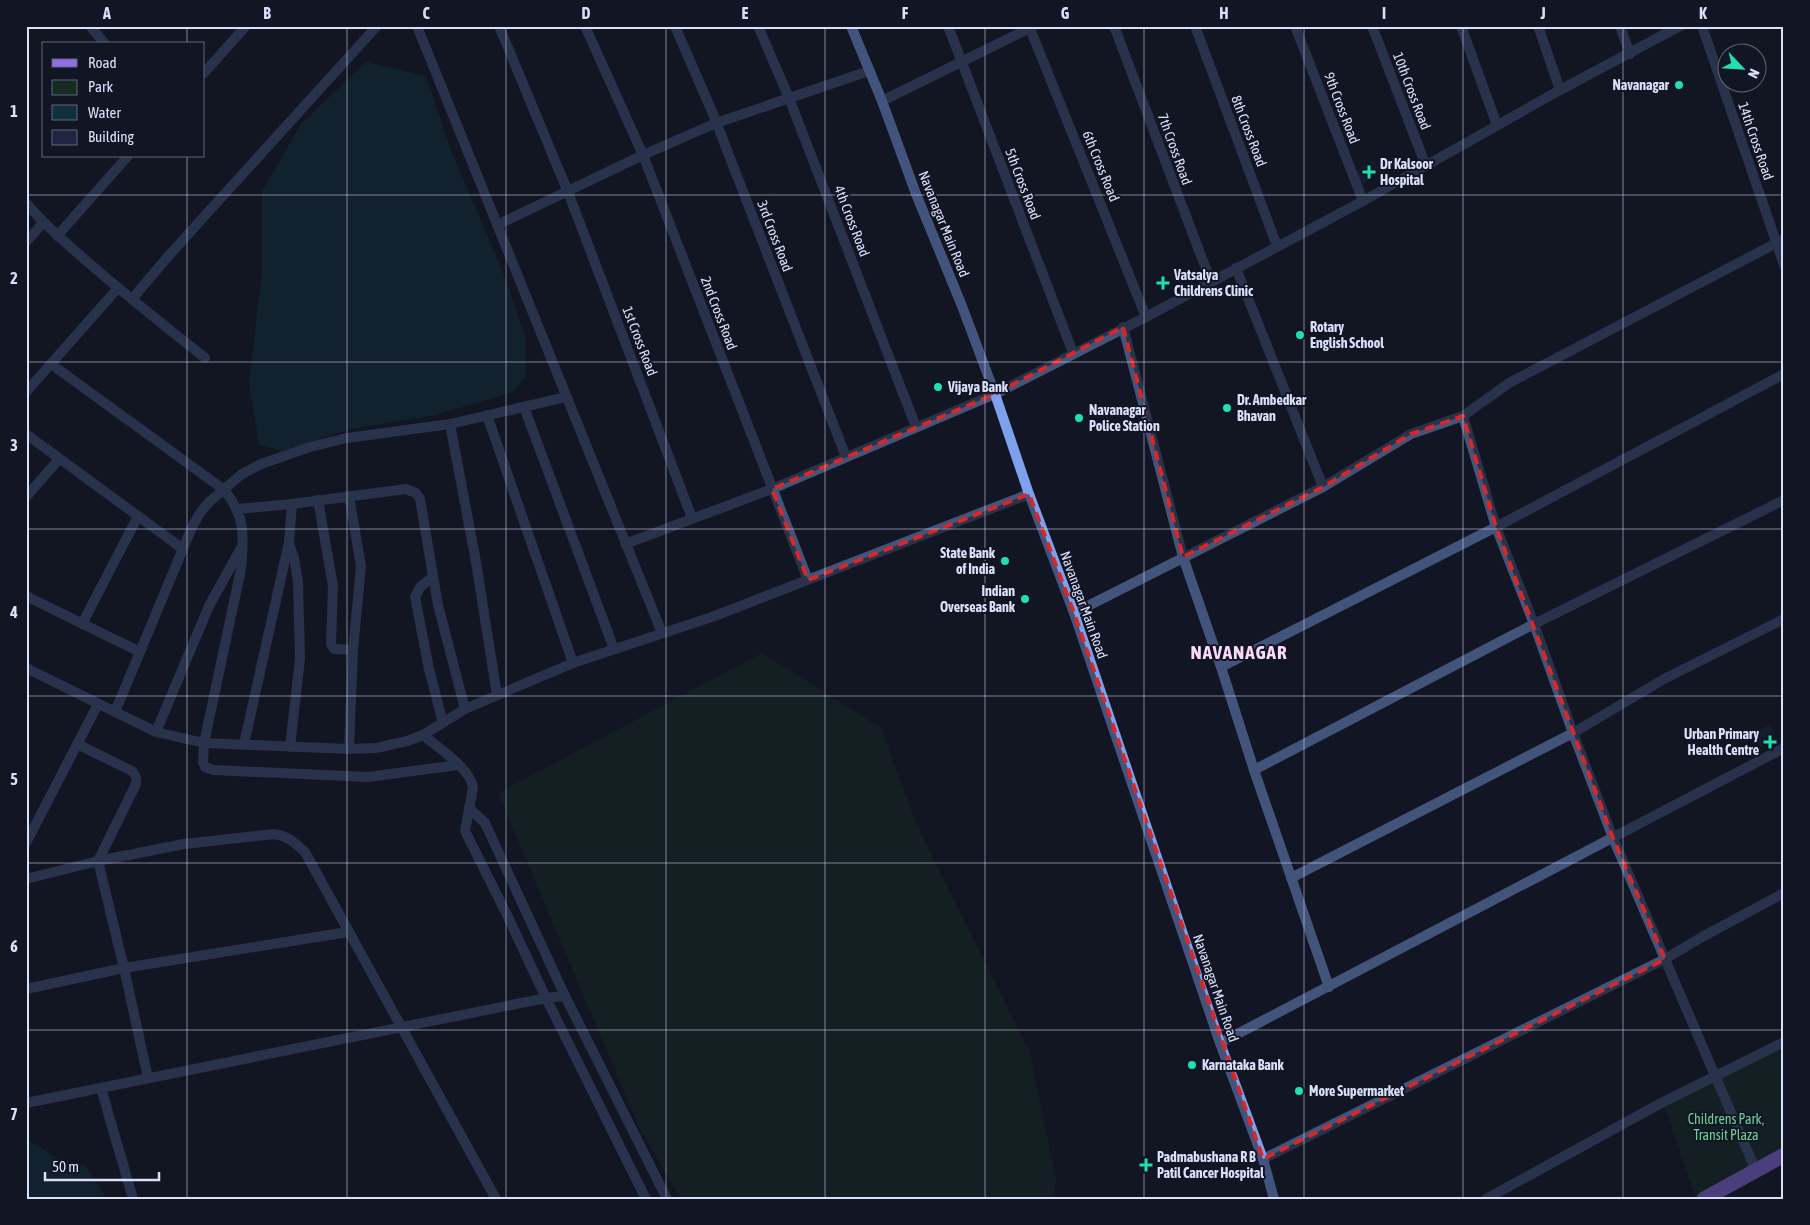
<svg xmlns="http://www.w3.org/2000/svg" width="1810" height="1225" viewBox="0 0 1810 1225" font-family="'Asap Condensed',sans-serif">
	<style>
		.green { fill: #152c23 }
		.water { fill: #11303c }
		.building { fill: #202541 }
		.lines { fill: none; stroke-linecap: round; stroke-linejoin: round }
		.street { stroke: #43547b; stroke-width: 10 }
		.secondary { stroke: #7da1ec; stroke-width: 10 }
		.primary { stroke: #916fea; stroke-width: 15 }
		.marked { fill: none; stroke: #d62828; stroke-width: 4; stroke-dasharray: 10 6; stroke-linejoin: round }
		.grid { fill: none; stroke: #d9e0fa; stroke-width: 1; stroke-opacity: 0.55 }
		.poi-dot { fill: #20dfb0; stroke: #121523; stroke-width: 2 }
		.labels { text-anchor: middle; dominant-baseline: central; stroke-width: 4; stroke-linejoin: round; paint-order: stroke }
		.poi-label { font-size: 14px; font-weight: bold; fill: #d9e0fa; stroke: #121523; text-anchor: start }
		.street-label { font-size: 14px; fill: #d9e0fa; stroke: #121523 }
		.park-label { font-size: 14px; fill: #6ed096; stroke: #121523 }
		.district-label { font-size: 19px; font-weight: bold; letter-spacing: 1px; fill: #fadaf9; stroke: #121523 }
		.neatline { fill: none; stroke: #d9e0fa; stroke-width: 2 }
		.grid-label { font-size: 16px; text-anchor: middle; font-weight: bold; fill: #d9e0fa }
	</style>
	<rect width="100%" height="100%" fill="#121523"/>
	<g class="green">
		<path d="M 762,653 L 881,728 L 915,821 L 1029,1051 L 1056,1179 L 1054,1197 L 1052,1199 L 681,1199 L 639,1127 L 498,793 Z"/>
		<path d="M 1784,1042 L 1784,1151 L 1704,1199 L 1696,1199 L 1663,1102 Z"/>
	</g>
	<g class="water">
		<path d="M 366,62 L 426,76 L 450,148 L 500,265 L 525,335 L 526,376 L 513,392 L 436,415 L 350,429 L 282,451 L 259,445 L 249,383 L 262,271 L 262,191 L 302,123 Z"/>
		<path d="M 26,1139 L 59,1159 L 85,1165 L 107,1199 L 26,1199 Z"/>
	</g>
	<g class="building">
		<path d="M 1373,160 L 1381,172 L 1360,186 L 1352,173 Z"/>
		<path d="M 1769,725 L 1776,740 L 1761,747 L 1754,733 Z"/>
	</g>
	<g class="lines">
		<g class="street">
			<path d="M 90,26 L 105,44"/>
			<path d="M 417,26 L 662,633"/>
			<path d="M 499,26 L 568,192 L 692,518"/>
			<path d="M 585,26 L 643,155 L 808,580"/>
			<path d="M 675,26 L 713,114 L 846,457"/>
			<path d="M 758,26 L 789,98 L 916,427"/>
			<path d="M 948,26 L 1073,353"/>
			<path d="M 1029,26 L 1146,317"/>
			<path d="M 1114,26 L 1211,282"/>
			<path d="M 1195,26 L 1277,246"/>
			<path d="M 1295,26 L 1363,201"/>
			<path d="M 1372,26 L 1426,166"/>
			<path d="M 1461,26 L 1497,125"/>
			<path d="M 1538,26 L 1560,90"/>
			<path d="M 1620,26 L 1630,54"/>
			<path d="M 1702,26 L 1784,265"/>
			<path d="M 204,73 L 246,26"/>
			<path d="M 882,101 L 1034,26"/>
			<path d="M 26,203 C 46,226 67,244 90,264 C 127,296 166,327 205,358"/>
			<path d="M 497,225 L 643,155 L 716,123 L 869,71"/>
			<path d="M 57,236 L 128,156"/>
			<path d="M 26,242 L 43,223"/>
			<path d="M 1236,268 L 1323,487"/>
			<path d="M 132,299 L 171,253 L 377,26"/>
			<path d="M 1123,327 L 1183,557 L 1221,667 L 1496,527 L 1784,374"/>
			<path d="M 51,364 L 223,489 C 246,515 244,537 241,569 L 204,743 L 203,762 L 205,767 L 213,770 L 368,777 L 458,765"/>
			<path d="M 26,392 L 118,288"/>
			<path d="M 524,407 L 614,649"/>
			<path d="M 487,415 L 573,663"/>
			<path d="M 1463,416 L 1496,527 L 1534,624 L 1573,733 L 1613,838 L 1756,1171"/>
			<path d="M 450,424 L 476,562 L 497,695"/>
			<path d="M 26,434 L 183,549"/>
			<path d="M 26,497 L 59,459"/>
			<path d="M 318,500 L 333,586 L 331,644 L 334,649 L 353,650"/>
			<path d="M 238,509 L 292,504 L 406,489 L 416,493 L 420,499 L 438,605 L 465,709"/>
			<path d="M 289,543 L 294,558 L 298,582 L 300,659 L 290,747"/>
			<path d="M 625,544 L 772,489 L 995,394 L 1146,317 L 1363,201 L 1560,90 L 1680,26"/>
			<path d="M 433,577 L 420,587 L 415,597 L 429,669 L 443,723"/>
			<path d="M 26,596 L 140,652"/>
			<path d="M 1074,613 L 1323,487 L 1411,434 L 1463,416 L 1509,383 L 1784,239"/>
			<path d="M 82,624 L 138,516"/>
			<path d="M 1221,667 L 1254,770 L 1329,987"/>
			<path d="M 26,668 L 156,732 L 204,743 L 349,749 L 376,748 L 407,741 L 423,735 L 465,709 L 573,663 L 712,617 L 1029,494"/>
			<path d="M 115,712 L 192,527 L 200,513 L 209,502 L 242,474 L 261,464 L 310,447 L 347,438 L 450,424 L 566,397"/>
			<path d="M 156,732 L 209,606 L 241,548"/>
			<path d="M 423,735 C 438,747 471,769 473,788 L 465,831 L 507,915 L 546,998 L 646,1199"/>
			<path d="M 77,744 L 132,771 C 136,775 137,778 136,784 L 98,861 L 124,968 L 148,1078"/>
			<path d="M 244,744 L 289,542 L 292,504"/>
			<path d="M 349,749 L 353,650 L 361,566 L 349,496"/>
			<path d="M 1254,770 L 1534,624 L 1784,500"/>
			<path d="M 469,808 L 485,823 L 565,996 L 667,1199"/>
			<path d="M 26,843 L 98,704"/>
			<path d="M 1291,878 L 1573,733 L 1664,679 L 1784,619"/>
			<path d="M 26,879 L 98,861 L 184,844 L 274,834 C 288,836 295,843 305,852 L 496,1199"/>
			<path d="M 26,989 L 124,968 L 348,932"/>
			<path d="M 1220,1043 L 1784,748"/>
			<path d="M 101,1088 L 133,1199"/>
			<path d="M 26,1103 L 546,998 L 565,996"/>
			<path d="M 1263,1159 L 1665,959 L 1702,937 L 1784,893"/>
			<path d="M 1486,1199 L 1663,1102 L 1784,1042"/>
		</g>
		<path class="secondary" d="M 851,26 L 882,101 L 916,194 L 962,306 L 995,394 L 1029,494 L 1074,613 L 1220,1043 L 1263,1159 L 1274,1199"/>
		<path class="primary" d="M 1704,1199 L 1784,1155"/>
	</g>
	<path d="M0 0H1810V1225H0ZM 1123,327 L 1183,557 L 1323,487 L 1411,434 L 1463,416 L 1496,527 L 1613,838 L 1665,959 L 1263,1159 L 1074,613 L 1029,494 L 808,580 L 772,489 L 995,394 Z" fill="#121523" fill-opacity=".55" fill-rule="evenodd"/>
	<path class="marked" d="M 1123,327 L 1183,557 L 1323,487 L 1411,434 L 1463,416 L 1496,527 L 1613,838 L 1665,959 L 1263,1159 L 1074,613 L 1029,494 L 808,580 L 772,489 L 995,394 Z"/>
	<path class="grid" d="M 187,26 L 187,44M 347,26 L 347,1199M 506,26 L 506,1199M 666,26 L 666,1199M 825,26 L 825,1199M 985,26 L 985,1199M 1144,26 L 1144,1199M 1304,26 L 1304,1199M 1463,26 L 1463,1199M 1623,26 L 1623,1199M 187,156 L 187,1199M 26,195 L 1784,195M 26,362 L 1784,362M 26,529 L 1784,529M 26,696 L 1784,696M 26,863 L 1784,863M 26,1030 L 1784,1030"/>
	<g class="poi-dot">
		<circle cx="1679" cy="85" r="5"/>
		<path d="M1366.5 164.5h5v5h5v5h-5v5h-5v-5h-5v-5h5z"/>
		<path d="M1160.5 275.5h5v5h5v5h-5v5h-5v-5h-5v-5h5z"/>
		<circle cx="1300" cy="335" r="5"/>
		<circle cx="938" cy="387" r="5"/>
		<circle cx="1227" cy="408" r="5"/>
		<circle cx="1079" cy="418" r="5"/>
		<circle cx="1005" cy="561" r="5"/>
		<circle cx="1025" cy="599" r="5"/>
		<path d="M1767.5 734.5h5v5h5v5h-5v5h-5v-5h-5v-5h5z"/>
		<circle cx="1192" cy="1065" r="5"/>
		<circle cx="1299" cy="1091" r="5"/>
		<path d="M1143.5 1157.5h5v5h5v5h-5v5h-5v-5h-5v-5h5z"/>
	</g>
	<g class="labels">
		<g class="poi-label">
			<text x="1669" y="85" text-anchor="end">Navanagar</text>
			<text x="1380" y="164">Dr Kalsoor<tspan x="1380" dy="16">Hospital</tspan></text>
			<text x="1174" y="275">Vatsalya<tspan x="1174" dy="16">Childrens Clinic</tspan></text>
			<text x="1310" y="327">Rotary<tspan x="1310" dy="16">English School</tspan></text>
			<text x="948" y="387">Vijaya Bank</text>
			<text x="1237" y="400">Dr. Ambedkar<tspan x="1237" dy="16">Bhavan</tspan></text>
			<text x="1089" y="410">Navanagar<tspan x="1089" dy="16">Police Station</tspan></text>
			<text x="995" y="553" text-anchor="end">State Bank<tspan x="995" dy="16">of India</tspan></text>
			<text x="1015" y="591" text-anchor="end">Indian<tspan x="1015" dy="16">Overseas Bank</tspan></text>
			<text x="1759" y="734" text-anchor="end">Urban Primary<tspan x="1759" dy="16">Health Centre</tspan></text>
			<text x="1202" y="1065">Karnataka Bank</text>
			<text x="1309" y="1091">More Supermarket</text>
			<text x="1157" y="1157">Padmabushana R B<tspan x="1157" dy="16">Patil Cancer Hospital</tspan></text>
		</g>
		<g class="street-label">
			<text transform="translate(1412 91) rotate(69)">10th Cross Road</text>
			<text transform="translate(1342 108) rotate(69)">9th Cross Road</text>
			<text transform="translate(1249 131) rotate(69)">8th Cross Road</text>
			<text transform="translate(1756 141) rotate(71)">14th Cross Road</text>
			<text transform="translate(1175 149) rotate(70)">7th Cross Road</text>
			<text transform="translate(1101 166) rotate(68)">6th Cross Road</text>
			<text transform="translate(1023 184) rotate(69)">5th Cross Road</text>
			<text transform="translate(852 221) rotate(69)">4th Cross Road</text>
			<text transform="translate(944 224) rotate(68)">Navanagar Main Road</text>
			<text transform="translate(775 236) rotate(69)">3rd Cross Road</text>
			<text transform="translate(719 313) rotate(69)">2nd Cross Road</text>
			<text transform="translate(640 341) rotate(69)">1st Cross Road</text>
			<text transform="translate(1084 605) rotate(70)">Navanagar Main Road</text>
			<text transform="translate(1216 988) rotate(71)">Navanagar Main Road</text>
		</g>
		<g class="park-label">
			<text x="1726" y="1119">Childrens Park,<tspan x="1726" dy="16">Transit Plaza</tspan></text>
		</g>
		<g class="district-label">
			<text x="1239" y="652">NAVANAGAR</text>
		</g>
	</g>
	<rect width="1810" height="1225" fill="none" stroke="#121523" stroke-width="55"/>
	<rect x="42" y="42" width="162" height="115" fill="#121523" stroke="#626679"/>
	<rect x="52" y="59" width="25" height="8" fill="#916fea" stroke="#626679"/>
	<text x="88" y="68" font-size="15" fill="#d9e0fa">Road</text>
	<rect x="52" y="80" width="25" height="15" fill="#152c23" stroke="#626679"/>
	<text x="88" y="92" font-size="15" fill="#d9e0fa">Park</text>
	<rect x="52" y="105" width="25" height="15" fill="#11303c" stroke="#626679"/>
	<text x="88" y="118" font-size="15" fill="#d9e0fa">Water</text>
	<rect x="52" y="130" width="25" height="15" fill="#202541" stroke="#626679"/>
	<text x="88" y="142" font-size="15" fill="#d9e0fa">Building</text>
	<g transform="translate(1742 68) rotate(115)"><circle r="24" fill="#121523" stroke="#626679"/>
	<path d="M0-4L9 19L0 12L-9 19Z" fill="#20dfb0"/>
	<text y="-8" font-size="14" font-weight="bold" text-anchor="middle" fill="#d9e0fa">N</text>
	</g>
	<path d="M45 1172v8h114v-8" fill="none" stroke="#d9e0fa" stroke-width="2.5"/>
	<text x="52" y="1172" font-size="15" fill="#d9e0fa" stroke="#121523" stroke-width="4" paint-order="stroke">50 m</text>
	<rect x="28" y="28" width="1754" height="1170" class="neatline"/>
	<g class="grid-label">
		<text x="107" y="19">A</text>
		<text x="267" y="19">B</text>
		<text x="426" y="19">C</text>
		<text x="586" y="19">D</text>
		<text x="745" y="19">E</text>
		<text x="905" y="19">F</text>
		<text x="1065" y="19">G</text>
		<text x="1224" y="19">H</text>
		<text x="1384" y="19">I</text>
		<text x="1543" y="19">J</text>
		<text x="1703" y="19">K</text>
		<text x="14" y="117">1</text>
		<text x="14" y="284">2</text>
		<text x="14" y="451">3</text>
		<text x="14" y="618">4</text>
		<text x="14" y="785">5</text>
		<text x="14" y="952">6</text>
		<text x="14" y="1120">7</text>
	</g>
</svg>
